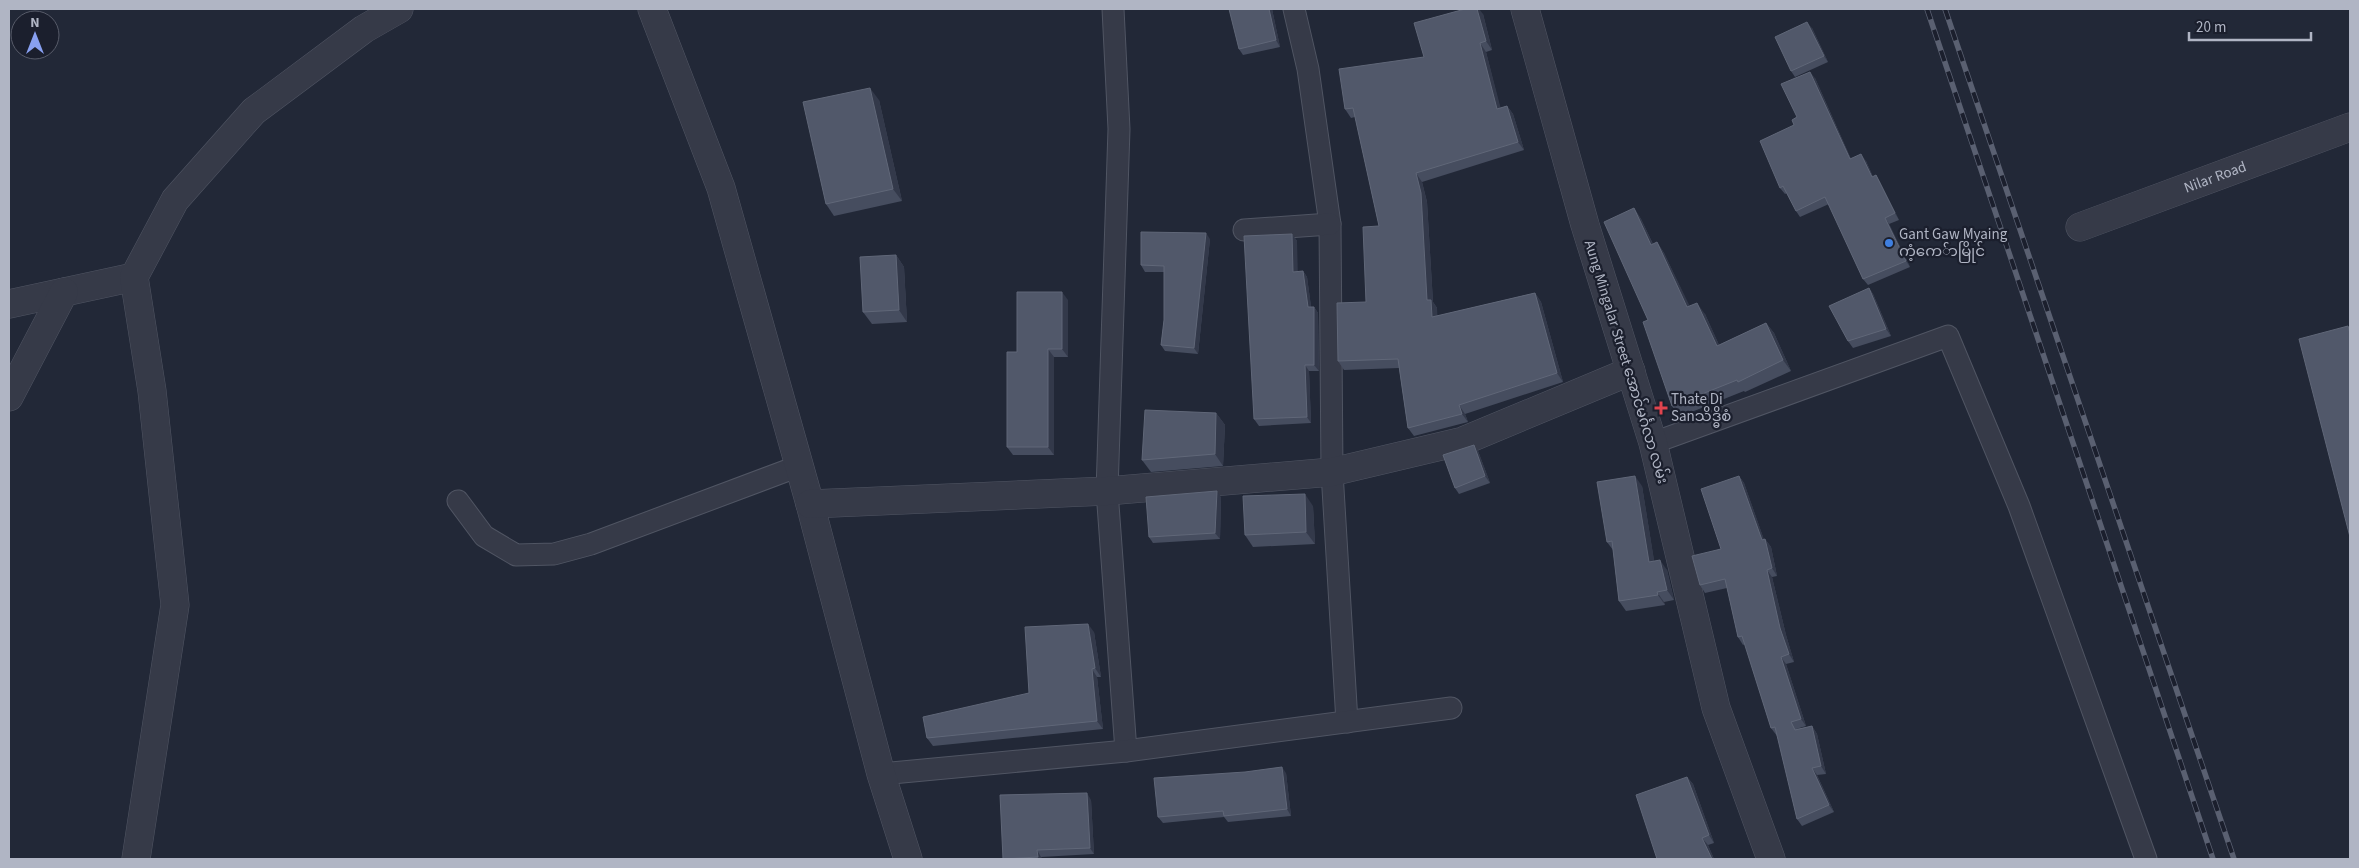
<svg xmlns="http://www.w3.org/2000/svg" width="2359" height="868" viewBox="0 0 2359 868" font-family="'Source Sans 3','Noto Sans Myanmar',sans-serif">
	<style>
		.lines { fill: none; stroke-linecap: round; stroke-linejoin: round }
		.service-casing { stroke: #505563; stroke-width: 23 }
		.minor-casing { stroke: #505563; stroke-width: 29 }
		.service { stroke: #363a48; stroke-width: 21 }
		.minor { stroke: #363a48; stroke-width: 28 }
		.rail-casing { stroke: #5a6071; stroke-width: 5.5 }
		.rail { stroke: #1b1f2d; stroke-width: 4; stroke-dasharray: 11; stroke-linecap: butt }
		.wall { fill: #464d5f }
		.shaded-wall { fill: #33394a }
		.building { fill: #51586a; stroke: #606778 }
		.shop-dot { fill: #3f7fe0; stroke: #1b1f2d; stroke-width: 2 }
		.health-dot { fill: #e0444e; stroke: #1b1f2d; stroke-width: 2 }
		.labels { text-anchor: middle; dominant-baseline: central; stroke-width: 4.5; stroke-linejoin: round; paint-order: stroke }
		.street-label { font-size: 15px; fill: #b0b5c4; stroke: #1b1f2d }
		.poi-label { font-size: 15px; fill: #b0b5c4; stroke: #1b1f2d; text-anchor: start }
	</style>
	<rect width="100%" height="100%" fill="#222837"/>
	<g class="lines">
		<g class="service-casing">
			<g id="service">
				<path d="M 1113,9 L 1119,129 L 1107,491 L 1126,751"/>
				<path d="M 1294,9 L 1308,69 L 1330,224 L 1332,472 L 1347,722"/>
				<path d="M 1244,230 L 1330,224"/>
				<path d="M 1653,443 L 1948,336 L 2019,506 L 2146,859"/>
				<path d="M 458,501 L 484,536 L 516,555 L 554,554 L 591,544 L 799,466"/>
				<path d="M 881,774 L 1126,751 L 1451,708"/>
			</g>
		</g>
		<g class="minor-casing">
			<g id="minor">
				<path d="M 652,9 L 721,188 L 810,504 L 881,774 L 908,859"/>
				<path d="M 1525,9 L 1585,225 L 1653,443 L 1716,708 L 1771,859"/>
				<path id="s1" d="M 2080,227 L 2350,127"/>
				<path d="M 9,304 L 134,277"/>
				<path d="M 9,397 L 64,292"/>
				<path d="M 810,504 L 1107,491 L 1332,472 L 1463,441 L 1631,371"/>
				<path d="M 136,859 L 175,605 L 152,391 L 134,277 L 175,200 L 254,111 L 364,29 L 399,9"/>
			</g>
		</g>
		<use href="#service" class="service"/>
		<use href="#minor" class="minor"/>
		<g class="rail-casing">
			<g id="rail">
				<path d="M 1927,9 L 2213,859"/>
				<path d="M 1945,9 L 2234,859"/>
			</g>
		</g>
		<use href="#rail" class="rail"/>
	</g>
	<g class="wall">
		<path d="M 1272,9 L 1280,47 L 1243,55 L 1239,49 Z"/>
		<path d="M 1483,14 L 1492,50 L 1486,52 L 1500,108 L 1507,106 L 1513,114 L 1524,150 L 1422,182 L 1427,202 L 1433,302 L 1437,308 L 1437,316 L 1535,293 L 1541,302 L 1563,382 L 1465,414 L 1468,422 L 1414,436 L 1408,428 L 1399,368 L 1344,370 L 1338,361 L 1366,302 L 1379,226 L 1355,117 L 1351,118 L 1345,109 L 1424,57 Z"/>
		<path d="M 1812,28 L 1828,62 L 1795,77 L 1791,71 Z"/>
		<path d="M 1815,78 L 1851,159 L 1866,161 L 1873,177 L 1876,175 L 1880,182 L 1899,220 L 1889,224 L 1910,267 L 1868,285 L 1863,279 L 1829,204 L 1800,217 L 1796,211 L 1787,193 L 1785,194 L 1780,188 L 1797,117 Z"/>
		<path d="M 879,100 L 902,201 L 834,216 L 826,204 Z"/>
		<path d="M 1634,208 L 1641,219 L 1653,244 L 1657,242 L 1664,253 L 1689,306 L 1705,314 L 1719,345 L 1766,323 L 1774,333 L 1791,371 L 1745,392 L 1744,391 L 1679,417 L 1672,406 L 1648,320 Z"/>
		<path d="M 1292,234 L 1297,241 L 1297,272 L 1303,271 L 1307,277 L 1311,307 L 1314,307 L 1318,313 L 1319,371 L 1309,371 L 1311,423 L 1259,426 L 1254,419 Z"/>
		<path d="M 1210,239 L 1198,354 L 1165,351 L 1161,345 L 1164,320 L 1164,272 L 1145,272 L 1141,265 Z"/>
		<path d="M 896,255 L 904,267 L 907,322 L 872,324 L 863,312 Z"/>
		<path d="M 1869,288 L 1873,294 L 1891,336 L 1853,348 L 1848,341 Z"/>
		<path d="M 1068,300 L 1068,357 L 1054,357 L 1054,455 L 1013,455 L 1007,447 Z"/>
		<path d="M 1216,413 L 1225,425 L 1223,466 L 1151,472 L 1142,460 Z"/>
		<path d="M 1478,451 L 1490,483 L 1459,494 L 1455,488 Z"/>
		<path d="M 1739,476 L 1744,483 L 1764,540 L 1765,539 L 1771,547 L 1777,576 L 1772,577 L 1786,635 L 1794,662 L 1786,664 L 1806,726 L 1796,729 L 1812,726 L 1817,734 L 1826,774 L 1817,775 L 1834,812 L 1802,826 L 1797,819 L 1777,735 L 1777,736 L 1771,728 L 1745,644 L 1743,645 L 1738,637 L 1727,588 L 1705,593 L 1700,585 L 1721,549 Z"/>
		<path d="M 1642,486 L 1654,561 L 1667,570 L 1674,600 L 1664,602 L 1665,605 L 1626,611 L 1619,601 L 1613,550 L 1607,542 Z"/>
		<path d="M 1221,497 L 1220,539 L 1153,543 L 1149,537 Z"/>
		<path d="M 1313,506 L 1315,544 L 1253,547 L 1245,535 Z"/>
		<path d="M 1094,632 L 1101,677 L 1097,677 L 1103,729 L 933,746 L 927,738 L 1029,693 Z"/>
		<path d="M 1286,773 L 1291,816 L 1228,822 L 1224,817 L 1163,823 L 1158,817 Z"/>
		<path d="M 1687,777 L 1693,784 L 1714,843 L 1708,845 L 1714,859 L 1657,859 Z"/>
		<path d="M 1091,800 L 1094,854 L 1041,857 L 1042,859 L 1003,859 Z"/>
	</g>
	<g class="shaded-wall">
		<path d="M 1269,9 L 1272,9 L 1280,47 L 1276,40 Z"/>
		<path d="M 1477,9 L 1479,9 L 1483,14 L 1492,50 L 1486,41 Z"/>
		<path d="M 1807,22 L 1812,28 L 1828,62 L 1824,56 Z"/>
		<path d="M 1480,43 L 1486,52 L 1503,117 L 1497,109 Z"/>
		<path d="M 1810,72 L 1815,78 L 1854,166 L 1850,159 Z"/>
		<path d="M 870,88 L 879,100 L 902,201 L 893,189 Z"/>
		<path d="M 1507,106 L 1513,114 L 1524,150 L 1518,142 Z"/>
		<path d="M 1861,154 L 1866,161 L 1876,183 L 1872,177 Z"/>
		<path d="M 1416,173 L 1422,182 L 1427,202 L 1433,302 L 1437,308 L 1438,326 L 1432,317 L 1427,300 Z"/>
		<path d="M 1876,175 L 1880,182 L 1899,220 L 1895,213 Z"/>
		<path d="M 1634,208 L 1641,219 L 1658,255 L 1651,245 Z"/>
		<path d="M 1885,218 L 1889,224 L 1910,267 L 1906,261 Z"/>
		<path d="M 1206,233 L 1210,239 L 1198,354 L 1194,348 Z"/>
		<path d="M 1292,234 L 1297,241 L 1298,279 L 1293,272 Z"/>
		<path d="M 1657,242 L 1664,253 L 1695,317 L 1687,307 Z"/>
		<path d="M 896,255 L 904,267 L 907,322 L 899,310 Z"/>
		<path d="M 1303,271 L 1307,277 L 1312,313 L 1308,307 Z"/>
		<path d="M 1869,288 L 1873,294 L 1891,336 L 1886,329 Z"/>
		<path d="M 1062,292 L 1068,300 L 1068,357 L 1062,349 Z"/>
		<path d="M 1535,293 L 1541,302 L 1563,382 L 1557,373 Z"/>
		<path d="M 1697,303 L 1705,314 L 1724,356 L 1717,346 Z"/>
		<path d="M 1314,307 L 1318,313 L 1319,371 L 1314,365 Z"/>
		<path d="M 1766,323 L 1774,333 L 1791,371 L 1783,360 Z"/>
		<path d="M 1048,349 L 1054,357 L 1054,455 L 1048,447 Z"/>
		<path d="M 1305,365 L 1309,371 L 1311,423 L 1307,417 Z"/>
		<path d="M 1459,405 L 1465,414 L 1468,422 L 1462,414 Z"/>
		<path d="M 1216,413 L 1225,425 L 1223,466 L 1215,454 Z"/>
		<path d="M 1474,445 L 1478,451 L 1490,483 L 1485,476 Z"/>
		<path d="M 1635,476 L 1642,486 L 1656,572 L 1649,562 Z"/>
		<path d="M 1739,476 L 1744,483 L 1767,548 L 1762,540 Z"/>
		<path d="M 1217,491 L 1221,497 L 1220,539 L 1215,533 Z"/>
		<path d="M 1305,494 L 1313,506 L 1315,544 L 1306,532 Z"/>
		<path d="M 1765,539 L 1771,547 L 1777,576 L 1772,568 Z"/>
		<path d="M 1660,560 L 1667,570 L 1674,600 L 1667,590 Z"/>
		<path d="M 1767,570 L 1772,577 L 1786,635 L 1794,662 L 1789,654 L 1780,628 Z"/>
		<path d="M 1657,592 L 1664,602 L 1665,605 L 1658,595 Z"/>
		<path d="M 1088,624 L 1094,632 L 1101,677 L 1095,668 Z"/>
		<path d="M 1781,657 L 1786,664 L 1806,726 L 1801,719 Z"/>
		<path d="M 1092,669 L 1097,677 L 1103,729 L 1097,721 Z"/>
		<path d="M 1812,726 L 1817,734 L 1826,774 L 1821,766 Z"/>
		<path d="M 1282,767 L 1286,773 L 1291,816 L 1287,809 Z"/>
		<path d="M 1812,768 L 1817,775 L 1834,812 L 1829,805 Z"/>
		<path d="M 1687,777 L 1693,784 L 1714,843 L 1709,835 Z"/>
		<path d="M 1087,793 L 1091,800 L 1094,854 L 1090,848 Z"/>
		<path d="M 1702,838 L 1708,845 L 1714,859 L 1712,859 Z"/>
		<path d="M 1037,850 L 1041,857 L 1042,859 L 1039,859 L 1038,857 Z"/>
	</g>
	<g class="building">
		<path d="M 1229,9 L 1269,9 L 1276,40 L 1239,49 Z"/>
		<path d="M 1465,9 L 1477,9 L 1486,41 L 1480,43 L 1497,109 L 1507,106 L 1518,142 L 1416,173 L 1421,193 L 1427,300 L 1431,300 L 1432,317 L 1535,293 L 1557,373 L 1459,405 L 1462,414 L 1408,428 L 1398,359 L 1338,361 L 1337,303 L 1366,302 L 1363,227 L 1379,226 L 1353,108 L 1345,109 L 1339,69 L 1424,57 L 1414,23 Z"/>
		<path d="M 1807,22 L 1824,56 L 1791,71 L 1775,37 Z"/>
		<path d="M 1810,72 L 1850,159 L 1861,154 L 1872,177 L 1876,175 L 1895,213 L 1885,218 L 1906,261 L 1863,279 L 1825,197 L 1796,211 L 1783,186 L 1780,188 L 1760,141 L 1794,125 L 1792,120 L 1797,117 L 1781,84 Z"/>
		<path d="M 870,88 L 893,189 L 826,204 L 803,102 Z"/>
		<path d="M 1634,208 L 1651,245 L 1657,242 L 1687,307 L 1697,303 L 1717,346 L 1766,323 L 1783,360 L 1738,382 L 1737,380 L 1672,406 L 1643,322 L 1648,320 L 1604,222 Z"/>
		<path d="M 1141,232 L 1206,233 L 1194,348 L 1161,345 L 1164,320 L 1164,266 L 1141,265 Z"/>
		<path d="M 1292,234 L 1293,272 L 1303,271 L 1308,307 L 1314,307 L 1314,365 L 1305,365 L 1307,417 L 1254,419 L 1244,236 Z"/>
		<path d="M 896,255 L 899,310 L 863,312 L 860,257 Z"/>
		<path d="M 1869,288 L 1886,329 L 1848,341 L 1829,306 Z"/>
		<path d="M 1017,292 L 1062,292 L 1062,349 L 1048,349 L 1048,447 L 1007,447 L 1007,352 L 1017,352 Z"/>
		<path d="M 2348,326 L 2350,333 L 2350,537 L 2299,339 Z"/>
		<path d="M 1145,410 L 1216,413 L 1215,454 L 1142,460 Z"/>
		<path d="M 1474,445 L 1485,476 L 1455,488 L 1443,455 Z"/>
		<path d="M 1635,476 L 1649,562 L 1660,560 L 1667,590 L 1657,592 L 1658,595 L 1619,601 L 1612,541 L 1607,542 L 1597,482 Z"/>
		<path d="M 1739,476 L 1762,540 L 1765,539 L 1772,568 L 1767,570 L 1780,628 L 1789,654 L 1781,657 L 1801,719 L 1791,722 L 1795,730 L 1812,726 L 1821,766 L 1812,768 L 1829,805 L 1797,819 L 1775,727 L 1771,728 L 1742,636 L 1738,637 L 1725,579 L 1700,585 L 1692,556 L 1721,549 L 1701,489 Z"/>
		<path d="M 1217,491 L 1215,533 L 1149,537 L 1146,497 Z"/>
		<path d="M 1305,494 L 1306,532 L 1245,535 L 1243,496 Z"/>
		<path d="M 1088,624 L 1095,668 L 1092,669 L 1097,721 L 927,738 L 923,717 L 1029,693 L 1025,627 Z"/>
		<path d="M 1282,767 L 1287,809 L 1224,816 L 1223,811 L 1158,817 L 1154,778 L 1245,772 Z"/>
		<path d="M 1687,777 L 1709,835 L 1702,838 L 1712,859 L 1657,859 L 1636,795 Z"/>
		<path d="M 1087,793 L 1090,848 L 1037,850 L 1038,857 L 1003,859 L 1000,795 Z"/>
	</g>
	<circle class="shop-dot" cx="1889" cy="243" r="5"/>
	<path class="health-dot" d="M1658.5 400.5h5v5h5v5h-5v5h-5v-5h-5v-5h5z"/>
	<g class="labels">
		<g class="street-label">
			<text stroke="none"><textPath href="#s1" startOffset="144">Nilar Road</textPath></text>
			<text transform="translate(1626 362) rotate(73)">Aung Mingalar Street အောင်မင်္ဂလာ လမ်း</text>
		</g>
		<g class="poi-label">
			<text x="1899" y="234">Gant Gaw Myaing<tspan x="1899" dy="17">ကံ့ကေ်ာမြိုင်</tspan></text>
			<text x="1671" y="399">Thate Di<tspan x="1671" dy="17">Sanသိဒ္ဓိစံ</tspan></text>
		</g>
	</g>
	<rect width="2359" height="868" fill="none" stroke="#b0b5c4" stroke-width="20"/>
	<g transform="translate(35 35)"><circle r="24" fill="#1b1f2d" stroke="#575b69"/>
	<path d="M0-4L9 19L0 12L-9 19Z" fill="#88a0f1"/>
	<text y="-8" font-size="14" font-weight="bold" text-anchor="middle" fill="#b0b5c4">N</text>
	</g>
	<path d="M2189 32v8h122v-8" fill="none" stroke="#b0b5c4" stroke-width="2.5"/>
	<text x="2196" y="32" font-size="15" fill="#b0b5c4" stroke="#1b1f2d" stroke-width="4" paint-order="stroke">20 m</text>
</svg>
